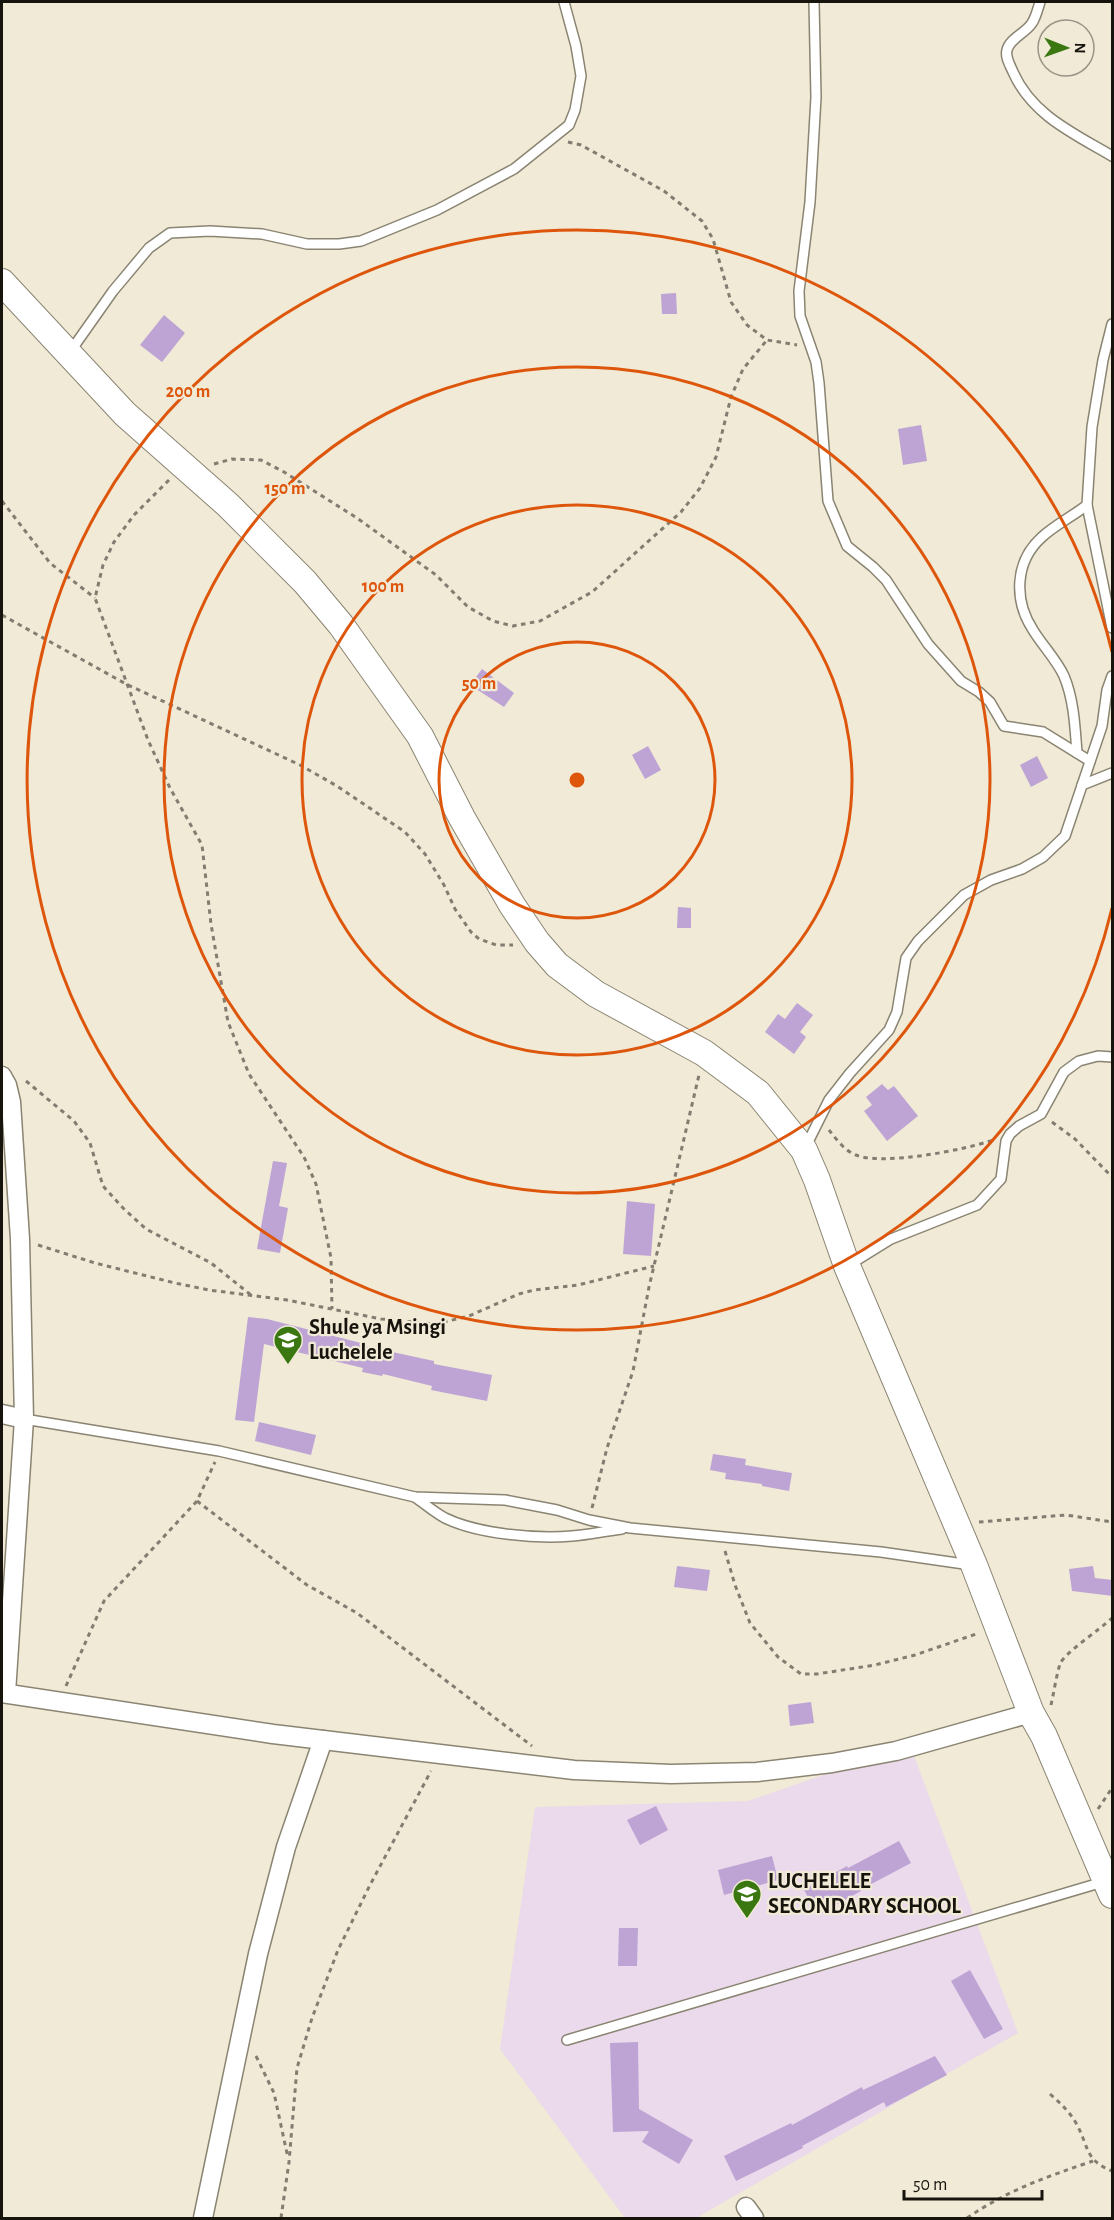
<svg xmlns="http://www.w3.org/2000/svg" width="1114" height="2220" viewBox="0 0 1114 2220" font-family="'Alegreya Sans',sans-serif">
	<style>
		.education { fill: #ebdaeb }
		.building { fill: #bea4d5 }
		.lines { fill: none; stroke-linecap: round; stroke-linejoin: round }
		.service-casing { stroke: #8a8472; stroke-width: 12 }
		.minor-casing { stroke: #8a8472; stroke-width: 21 }
		.secondary-casing { stroke: #8a8472; stroke-width: 28 }
		.path { stroke: #827d70; stroke-width: 3; stroke-dasharray: 4.5 4.5; stroke-linecap: butt }
		.service { stroke: #fff; stroke-width: 9 }
		.minor { stroke: #fff; stroke-width: 18 }
		.secondary { stroke: #fff; stroke-width: 26 }
		.ring { fill: none; stroke: #de560c; stroke-width: 3 }
		.labels { text-anchor: middle; dominant-baseline: central; stroke-width: 4.5; stroke-linejoin: round; paint-order: stroke }
		.poi-label { font-size: 22px; font-weight: bold; fill: #17140e; stroke: #f0ead6; text-anchor: start }
		.centre { fill: #de560c; stroke: #f0ead6; stroke-width: 3 }
		.ring-label { font-size: 18px; text-anchor: middle; font-weight: bold; fill: #de560c; stroke: #f0ead6; stroke-width: 4.5; stroke-linejoin: round; paint-order: stroke }
	</style>
	<rect width="100%" height="100%" fill="#f0ead6"/>
	<path class="education" d="M 910,1745 L 1018,2033 L 696,2218 L 625,2218 L 500,2049 L 535,1807 L 748,1801 Z"/>
	<g class="building">
		<path d="M 676,293 L 677,314 L 662,314 L 661,294 Z"/>
		<path d="M 164,315 L 185,333 L 162,362 L 140,345 Z"/>
		<path d="M 921,425 L 927,461 L 903,465 L 898,429 Z"/>
		<path d="M 482,669 L 514,693 L 504,707 L 470,685 Z"/>
		<path d="M 648,746 L 661,770 L 645,779 L 632,755 Z"/>
		<path d="M 1037,756 L 1048,778 L 1031,787 L 1020,765 Z"/>
		<path d="M 678,907 L 691,908 L 691,928 L 677,928 Z"/>
		<path d="M 797,1003 L 813,1015 L 800,1032 L 806,1037 L 794,1054 L 765,1032 L 778,1014 L 785,1019 Z"/>
		<path d="M 882,1084 L 888,1090 L 894,1086 L 918,1116 L 887,1141 L 864,1111 L 872,1105 L 866,1097 Z"/>
		<path d="M 273,1161 L 287,1163 L 279,1206 L 288,1208 L 280,1253 L 257,1249 Z"/>
		<path d="M 627,1201 L 655,1204 L 651,1256 L 623,1254 Z"/>
		<path d="M 248,1317 L 267,1319 L 361,1343 L 360,1345 L 434,1361 L 434,1364 L 492,1375 L 487,1401 L 431,1390 L 432,1386 L 383,1374 L 382,1376 L 362,1372 L 363,1368 L 264,1344 L 254,1422 L 235,1420 Z"/>
		<path d="M 259,1422 L 316,1435 L 311,1455 L 255,1441 Z"/>
		<path d="M 713,1454 L 746,1459 L 745,1465 L 792,1473 L 789,1491 L 762,1486 L 762,1484 L 725,1479 L 726,1473 L 710,1470 Z"/>
		<path d="M 677,1566 L 710,1570 L 707,1591 L 674,1587 Z"/>
		<path d="M 1093,1566 L 1095,1578 L 1113,1580 L 1113,1596 L 1072,1591 L 1069,1569 Z"/>
		<path d="M 811,1702 L 814,1723 L 790,1726 L 788,1705 Z"/>
		<path d="M 656,1806 L 668,1830 L 640,1845 L 627,1820 Z"/>
		<path d="M 899,1841 L 911,1863 L 860,1890 L 861,1891 L 818,1915 L 804,1890 L 847,1866 L 848,1868 Z"/>
		<path d="M 772,1856 L 778,1880 L 724,1895 L 718,1870 Z"/>
		<path d="M 619,1928 L 638,1928 L 637,1966 L 618,1966 Z"/>
		<path d="M 970,1970 L 1003,2029 L 984,2039 L 951,1981 Z"/>
		<path d="M 638,2042 L 639,2109 L 693,2140 L 679,2164 L 642,2142 L 649,2131 L 613,2132 L 610,2043 Z"/>
		<path d="M 935,2056 L 947,2075 L 886,2107 L 884,2102 L 802,2146 L 803,2148 L 736,2181 L 724,2156 L 791,2123 L 792,2125 L 862,2087 L 863,2090 Z"/>
	</g>
	<g class="lines">
		<g class="service-casing">
			<g id="service">
				<path d="M 814,2 L 816,97 L 810,202 L 799,291 L 800,316 L 816,362 L 819,383 L 828,501 L 847,546 L 873,567 L 886,580 L 928,644 L 961,681 L 979,692 L 990,702 L 1004,726 L 1043,732 L 1090,761"/>
				<path d="M 1040,2 C 1038,8 1036,17 1032,23 C 1026,33 1010,38 1007,50 C 1005,57 1010,65 1013,72 C 1032,115 1073,133 1112,156"/>
				<path d="M 1112,324 L 1103,360 L 1092,427 L 1087,505 L 1112,628"/>
				<path d="M 70,352 L 113,291 L 149,248 L 170,233 L 210,231 L 262,234 L 307,244 L 339,244 L 361,241 L 437,210 L 514,169 L 569,125 L 575,110 L 581,76 L 576,46 L 564,2"/>
				<path d="M 1077,753 C 1075,727 1074,700 1064,676 C 1056,659 1042,645 1033,630 C 1014,601 1014,562 1042,537 C 1055,525 1073,516 1087,505"/>
				<path d="M 1082,785 L 1112,773"/>
				<path d="M 805,1148 L 829,1100 L 850,1073 L 889,1030 L 897,1012 L 906,958 L 918,941 L 964,895 L 991,880 L 1022,869 L 1043,857 L 1065,836 L 1102,726 L 1107,690 L 1112,676"/>
				<path d="M 849,1265 L 891,1239 L 977,1205 L 1001,1179 L 1006,1141 L 1010,1134 L 1019,1126 L 1041,1114 L 1064,1072 L 1079,1061 L 1098,1056 L 1112,1057"/>
				<path d="M 24,1419 L 219,1451 L 415,1497 L 505,1500 L 557,1510 L 589,1520 L 630,1528 L 881,1552 L 971,1565"/>
				<path d="M 415,1497 C 425,1504 434,1512 445,1518 C 478,1534 535,1539 572,1536 C 588,1535 605,1531 622,1529"/>
				<path d="M 567,2040 L 1103,1882"/>
			</g>
		</g>
		<g class="minor-casing">
			<g id="minor">
				<path d="M 2,1076 L 7,1085 L 11,1102 L 20,1239 L 24,1419 L 6,1693"/>
				<path d="M 2,1414 L 24,1419"/>
				<path d="M 2,1693 L 273,1734 L 574,1770 L 671,1774 L 757,1772 L 832,1763 L 896,1751 L 1031,1713"/>
				<path d="M 746,2207 L 754,2218"/>
				<path d="M 203,2218 L 258,1954 L 286,1847 L 323,1740"/>
			</g>
		</g>
		<g class="secondary-casing">
			<path id="secondary" d="M 2,282 L 125,414 L 228,505 L 305,582 L 341,625 L 420,736 L 462,818 L 512,905 L 537,942 L 557,965 L 596,994 L 704,1053 L 758,1093 L 804,1150 L 817,1180 L 847,1266 L 974,1565 L 1031,1713 L 1044,1736 L 1112,1895"/>
		</g>
		<g class="path">
			<path d="M 568,142 L 581,145 L 664,191 L 702,221 L 713,239 L 731,302 L 747,325 L 767,340 L 797,345"/>
			<path d="M 214,464 L 232,459 L 261,460 L 284,472 L 357,518 L 436,575 L 468,607 L 493,621 L 513,626 L 540,621 L 592,592 L 681,512 L 700,488 L 716,457 L 731,397 L 743,369 L 767,340"/>
			<path d="M 169,480 L 134,515 L 114,542 L 103,565 L 95,598 L 148,740 L 170,788 L 202,845 L 211,924 L 228,1022 L 249,1074 L 304,1157 L 316,1184 L 331,1258 L 332,1309"/>
			<path d="M 2,501 L 50,563 L 95,598"/>
			<path d="M 2,615 L 126,684 L 300,765 L 337,786 L 405,832 L 425,854 L 444,885 L 455,909 L 471,932 L 479,939 L 496,945 L 513,945"/>
			<path d="M 26,1081 L 74,1121 L 90,1143 L 103,1186 L 123,1208 L 146,1229 L 211,1263 L 251,1295"/>
			<path d="M 1052,1122 L 1075,1139 L 1112,1177"/>
			<path d="M 829,1130 C 836,1139 845,1151 856,1155 C 882,1166 965,1150 993,1140"/>
			<path d="M 38,1245 L 95,1263 L 175,1283 L 209,1290 L 287,1300 L 381,1319 L 436,1324 L 469,1316 L 519,1294 L 534,1290 L 578,1285 L 654,1266"/>
			<path d="M 197,1501 L 307,1585 L 357,1613 L 532,1746"/>
			<path d="M 592,1508 L 607,1448 L 633,1371 L 649,1287 L 699,1075"/>
			<path d="M 979,1522 L 1066,1515 L 1112,1522"/>
			<path d="M 725,1551 L 735,1585 L 750,1623 L 778,1657 L 801,1674 L 817,1674 L 875,1665 L 915,1655 L 979,1633"/>
			<path d="M 66,1686 L 104,1601 L 197,1501 L 215,1462"/>
			<path d="M 1051,1705 C 1054,1692 1056,1677 1060,1664 C 1064,1653 1101,1629 1112,1618"/>
			<path d="M 1098,1809 L 1112,1788"/>
			<path d="M 256,2056 L 274,2093 L 288,2158"/>
			<path d="M 1050,2094 C 1060,2103 1069,2111 1076,2123 C 1089,2146 1084,2160 1112,2171"/>
			<path d="M 281,2218 L 289,2162 L 297,2068 L 312,2018 L 338,1950 L 370,1885 L 431,1771"/>
			<path d="M 967,2218 C 1008,2190 1046,2177 1093,2161"/>
		</g>
		<use href="#service" class="service"/>
		<use href="#minor" class="minor"/>
		<use href="#secondary" class="secondary"/>
	</g>
	<g class="ring">
		<circle cx="577" cy="780" r="138"/>
		<circle cx="577" cy="780" r="275"/>
		<circle cx="577" cy="780" r="413"/>
		<path d="M1112 908A550 550 0 1 1 1112 652"/>
	</g>
	<defs>
		<g id="school-pin" transform="scale(1.5)"><path d="M0 17L-7.5 6A9.5 9.5 0 1 1 7.5 6Z" fill="#3a7711" stroke="#f0ead6"/><path d="M0-5L7-2L0 1L-7-2ZM-4 1L0 2.5L4 1V4Q0 6-4 4Z" fill="#fff"/></g>
	</defs>
	<g fill-rule="evenodd">
		<use href="#school-pin" x="288" y="1340"/>
		<use href="#school-pin" x="747" y="1894"/>
	</g>
	<g class="labels">
		<g class="poi-label">
			<text x="309" y="1327">Shule ya Msingi<tspan x="309" dy="25">Luchelele</tspan></text>
			<text x="768" y="1881">LUCHELELE<tspan x="768" dy="25">SECONDARY SCHOOL</tspan></text>
		</g>
	</g>
	<circle cx="577" cy="780" r="9" class="centre"/>
	<g class="ring-label">
		<text x="188" y="397">200 m</text>
		<text x="285" y="494">150 m</text>
		<text x="383" y="592">100 m</text>
		<text x="479" y="689">50 m</text>
	</g>
	<rect width="1114" height="2220" fill="none" stroke="#17140e" stroke-width="6"/>
	<g transform="translate(1066 48) rotate(91)"><circle r="28" fill="#f0ead6" stroke="#999486" stroke-width="1.5"/>
	<path d="M0-4.5L10 22L0 15L-10 22Z" fill="#3a7711"/>
	<text y="-9" font-size="16" font-weight="bold" text-anchor="middle" fill="#17140e">N</text>
	</g>
	<path d="M904 2190v9h138v-9" fill="none" stroke="#17140e" stroke-width="3"/>
	<text x="913" y="2190" font-size="18" fill="#17140e" stroke="#f0ead6" stroke-width="4.5" paint-order="stroke">50 m</text>
</svg>
